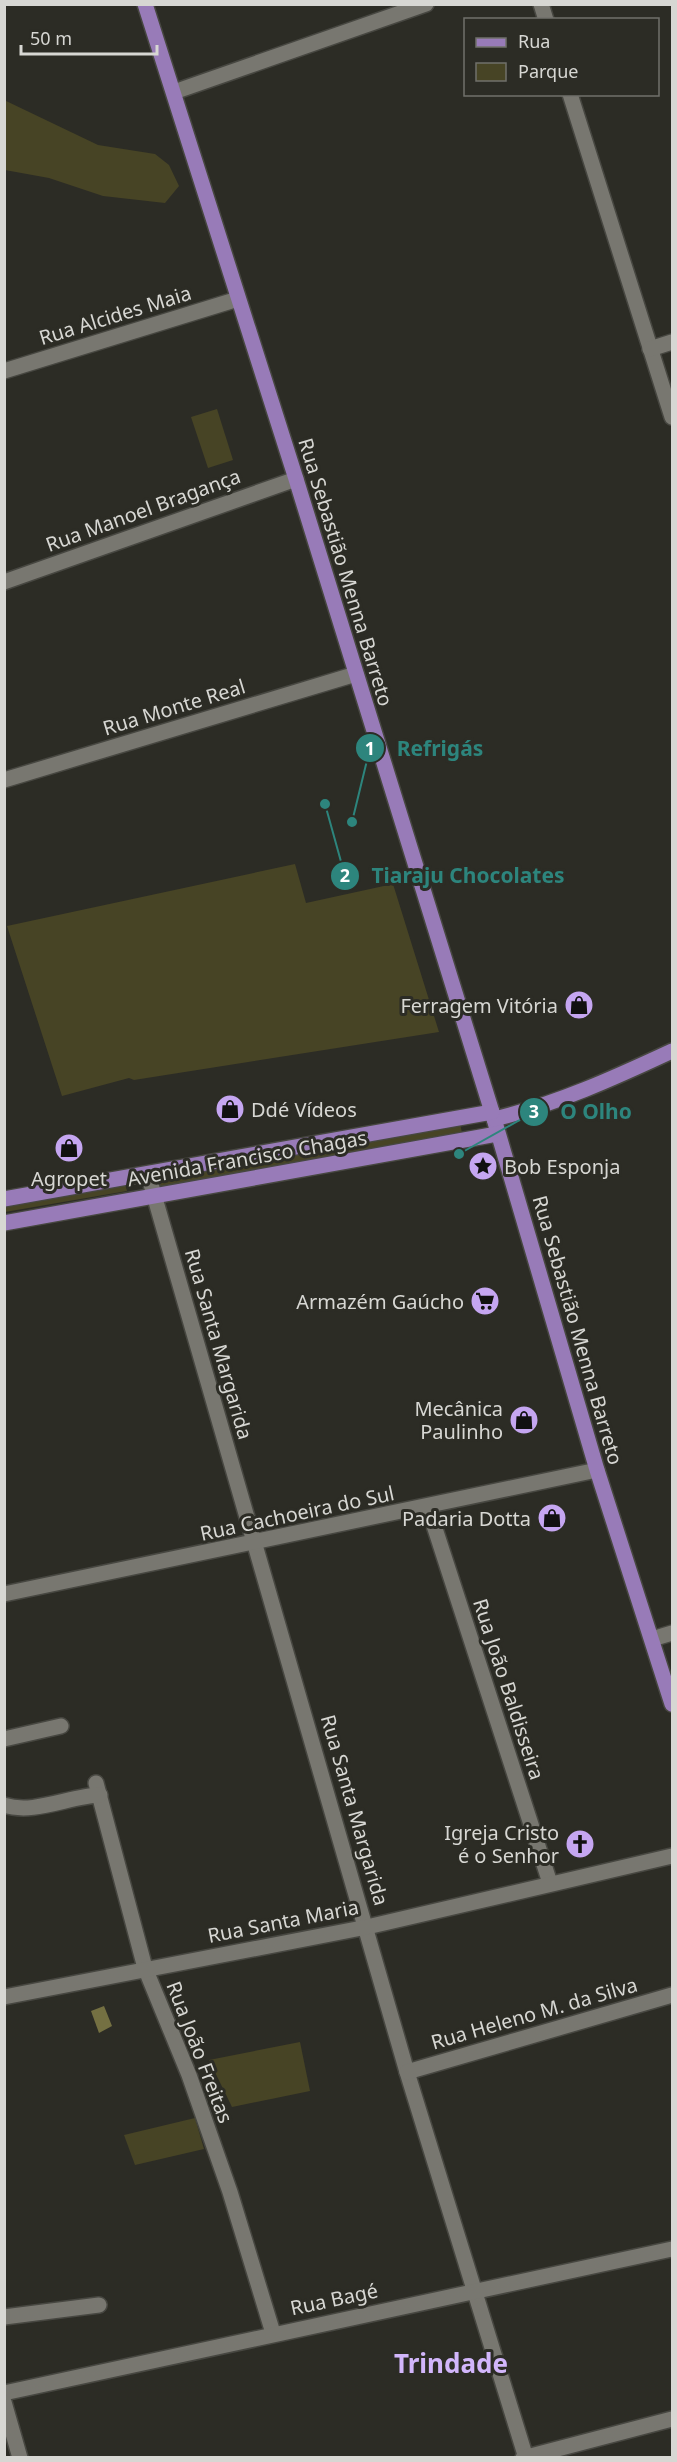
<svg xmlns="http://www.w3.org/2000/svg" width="677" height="2462" viewBox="0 0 677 2462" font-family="'Noto Sans',sans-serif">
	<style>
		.green { fill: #474425 }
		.water { fill: #747042 }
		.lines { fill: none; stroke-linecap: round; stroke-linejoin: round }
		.minor-casing { stroke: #474741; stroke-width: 18 }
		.major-casing { stroke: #474741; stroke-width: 18 }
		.minor { stroke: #787770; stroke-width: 15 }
		.major { stroke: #987bb8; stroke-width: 15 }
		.labels { text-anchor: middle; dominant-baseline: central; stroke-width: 6; stroke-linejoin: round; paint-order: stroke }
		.street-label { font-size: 20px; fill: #d7d7d3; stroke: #2c2c25 }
		.poi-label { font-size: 20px; fill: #d7d7d3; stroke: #2c2c25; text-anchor: end }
		.district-label { font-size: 26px; font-weight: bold; fill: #d2b6fb; stroke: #2c2c25 }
		.leader { fill: none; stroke: #2d857d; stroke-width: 2 }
		.callout-dot { fill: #2d857d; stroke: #2c2c25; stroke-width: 2 }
		.mark-label { font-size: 18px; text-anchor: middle; font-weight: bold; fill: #fff }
		.callout-label { font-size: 21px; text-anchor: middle; font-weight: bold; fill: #2d857d; stroke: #2c2c25; stroke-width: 6; stroke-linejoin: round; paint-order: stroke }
	</style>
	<rect width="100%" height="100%" fill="#2c2c25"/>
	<g class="green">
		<path d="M 4,100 L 98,145 L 155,154 L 169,165 L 179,186 L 165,203 L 103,196 L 49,178 L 5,170 Z"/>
		<path d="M 217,409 L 233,460 L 208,468 L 191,417 Z"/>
		<path d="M 295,864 L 306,903 L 393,884 L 439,1032 L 134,1080 L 129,1078 L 62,1096 L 7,926 Z"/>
		<path d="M 460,1123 L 462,1133 L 156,1188 L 154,1178 Z"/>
		<path d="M 125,1182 L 127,1191 L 5,1212 L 5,1202 Z"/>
		<path d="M 300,2042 L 310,2091 L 232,2107 L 209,2060 Z"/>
		<path d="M 195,2118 L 204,2149 L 135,2165 L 124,2135 Z"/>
	</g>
	<path class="water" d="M 104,2006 L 112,2026 L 99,2033 L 91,2011 Z"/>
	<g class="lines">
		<g class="minor-casing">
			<g id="minor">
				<path d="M 541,4 L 546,20"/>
				<path d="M 174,92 L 426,4"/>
				<path d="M 570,94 L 672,417"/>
				<path d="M 650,349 L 672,342"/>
				<path d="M 4,371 L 238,299"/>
				<path d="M 4,582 L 296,479"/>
				<path d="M 4,780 L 356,674"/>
				<path d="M 148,1174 L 407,2072 L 526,2458"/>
				<path d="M 428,1507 L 550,1883"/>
				<path d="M 4,1594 L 597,1470"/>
				<path d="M 652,1639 L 672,1633"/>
				<path d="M 4,1739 L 61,1726"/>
				<path d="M 96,1783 L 145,1968 L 189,2075 L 230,2192 L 273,2333"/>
				<path d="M 4,1805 C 34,1815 69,1796 100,1795"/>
				<path d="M 4,1997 L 367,1927 L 672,1856"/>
				<path d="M 407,2072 L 672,1995"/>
				<path d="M 4,2317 L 99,2305"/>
				<path d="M 4,2393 L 672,2249"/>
				<path d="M 4,2402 L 20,2458"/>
				<path d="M 523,2458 L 672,2419"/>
			</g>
		</g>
		<g class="major-casing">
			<g id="major">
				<path d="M 145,4 L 296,479 L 492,1112 L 597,1470 L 672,1704"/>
				<path d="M 494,1119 C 557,1104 614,1078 672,1051"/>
				<path d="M 4,1199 L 492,1112"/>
				<path d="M 4,1223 L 497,1134"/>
			</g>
		</g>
		<use href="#minor" class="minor"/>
		<use href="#major" class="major"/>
	</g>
	<defs>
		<g id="shop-disc" transform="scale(1.5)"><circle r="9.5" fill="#c5a6f1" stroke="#2c2c25"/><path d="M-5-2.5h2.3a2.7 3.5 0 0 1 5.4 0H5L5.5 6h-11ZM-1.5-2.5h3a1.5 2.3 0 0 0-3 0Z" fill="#111"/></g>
		<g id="sight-disc" transform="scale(1.5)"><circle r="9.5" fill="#c5a6f1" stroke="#2c2c25"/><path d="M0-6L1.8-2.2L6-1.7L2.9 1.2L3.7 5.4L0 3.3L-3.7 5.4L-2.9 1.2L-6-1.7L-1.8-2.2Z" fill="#111"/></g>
		<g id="supermarket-disc" transform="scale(1.5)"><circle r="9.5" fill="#c5a6f1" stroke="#2c2c25"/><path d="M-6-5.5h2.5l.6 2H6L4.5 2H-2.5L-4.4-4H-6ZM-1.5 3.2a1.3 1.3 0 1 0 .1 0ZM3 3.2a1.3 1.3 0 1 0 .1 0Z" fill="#111"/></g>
		<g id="church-disc" transform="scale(1.5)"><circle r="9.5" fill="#c5a6f1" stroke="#2c2c25"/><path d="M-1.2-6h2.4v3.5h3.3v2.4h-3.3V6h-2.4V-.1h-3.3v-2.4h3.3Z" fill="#111"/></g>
	</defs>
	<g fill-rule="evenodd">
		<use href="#shop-disc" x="579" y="1005"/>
		<use href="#shop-disc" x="230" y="1109"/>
		<use href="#shop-disc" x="69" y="1148"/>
		<use href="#sight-disc" x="483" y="1166"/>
		<use href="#supermarket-disc" x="485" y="1301"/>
		<use href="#shop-disc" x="524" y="1420"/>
		<use href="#shop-disc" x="552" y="1518"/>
		<use href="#church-disc" x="580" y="1844"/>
	</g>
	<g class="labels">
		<g class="street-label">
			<text transform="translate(115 315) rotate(-17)">Rua Alcides Maia</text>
			<text transform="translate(143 510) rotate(-20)">Rua Manoel Bragança</text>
			<text transform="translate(346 572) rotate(73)">Rua Sebastião Menna Barreto</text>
			<text transform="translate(174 707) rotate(-17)">Rua Monte Real</text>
			<text transform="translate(247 1158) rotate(-10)">Avenida Francisco Chagas</text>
			<text transform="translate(578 1330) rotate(74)">Rua Sebastião Menna Barreto</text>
			<text transform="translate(219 1344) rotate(74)">Rua Santa Margarida</text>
			<text transform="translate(297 1513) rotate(-12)">Rua Cachoeira do Sul</text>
			<text transform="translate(509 1689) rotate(72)">Rua João Baldisseira</text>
			<text transform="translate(355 1810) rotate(74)">Rua Santa Margarida</text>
			<text transform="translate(283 1921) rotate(-11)">Rua Santa Maria</text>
			<text transform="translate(534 2013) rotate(-16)">Rua Heleno M. da Silva</text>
			<text transform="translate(200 2052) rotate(69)">Rua João Freitas</text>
			<text transform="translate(334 2299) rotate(-12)">Rua Bagé</text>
		</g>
		<g class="poi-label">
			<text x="558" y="1005">Ferragem Vitória</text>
			<text x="251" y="1109" text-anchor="start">Ddé Vídeos</text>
			<text x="504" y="1166" text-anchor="start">Bob Esponja</text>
			<text x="69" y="1178" text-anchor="middle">Agropet</text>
			<text x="464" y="1301">Armazém Gaúcho</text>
			<text x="503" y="1408">Mecânica<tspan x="503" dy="23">Paulinho</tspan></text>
			<text x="531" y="1518">Padaria Dotta</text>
			<text x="559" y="1832">Igreja Cristo<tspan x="559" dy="23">é o Senhor</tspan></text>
		</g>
		<g class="district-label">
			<text x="451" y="2363">Trindade</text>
		</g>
	</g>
	<path class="leader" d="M352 822L370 748M325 804L345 876M459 1154L534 1112"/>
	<g class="callout-dot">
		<circle cx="352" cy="822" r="6"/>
		<circle cx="325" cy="804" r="6"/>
		<circle cx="459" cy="1154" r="6"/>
		<circle cx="370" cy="748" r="15"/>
		<circle cx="345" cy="876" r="15"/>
		<circle cx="534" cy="1112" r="15"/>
	</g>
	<g class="mark-label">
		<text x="370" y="755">1</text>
		<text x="345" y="882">2</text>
		<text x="534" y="1118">3</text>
	</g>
	<g class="callout-label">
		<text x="440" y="756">Refrigás</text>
		<text x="468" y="883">Tiaraju Chocolates</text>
		<text x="596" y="1119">O Olho</text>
	</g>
	<rect width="677" height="2462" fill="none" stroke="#d7d7d3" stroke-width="12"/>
	<rect x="464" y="18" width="195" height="78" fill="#2c2c25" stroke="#70706b" stroke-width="1.5"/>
	<rect x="476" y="38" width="30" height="9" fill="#987bb8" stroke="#70706b" stroke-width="1.5"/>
	<text x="518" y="48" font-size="18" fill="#d7d7d3">Rua</text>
	<rect x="476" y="63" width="30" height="18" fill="#474425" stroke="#70706b" stroke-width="1.5"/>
	<text x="518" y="78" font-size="18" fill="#d7d7d3">Parque</text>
	<path d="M21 45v9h136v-9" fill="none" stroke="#d7d7d3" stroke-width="3"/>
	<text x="30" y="45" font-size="18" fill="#d7d7d3" stroke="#2c2c25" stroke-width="4.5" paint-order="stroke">50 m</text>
</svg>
